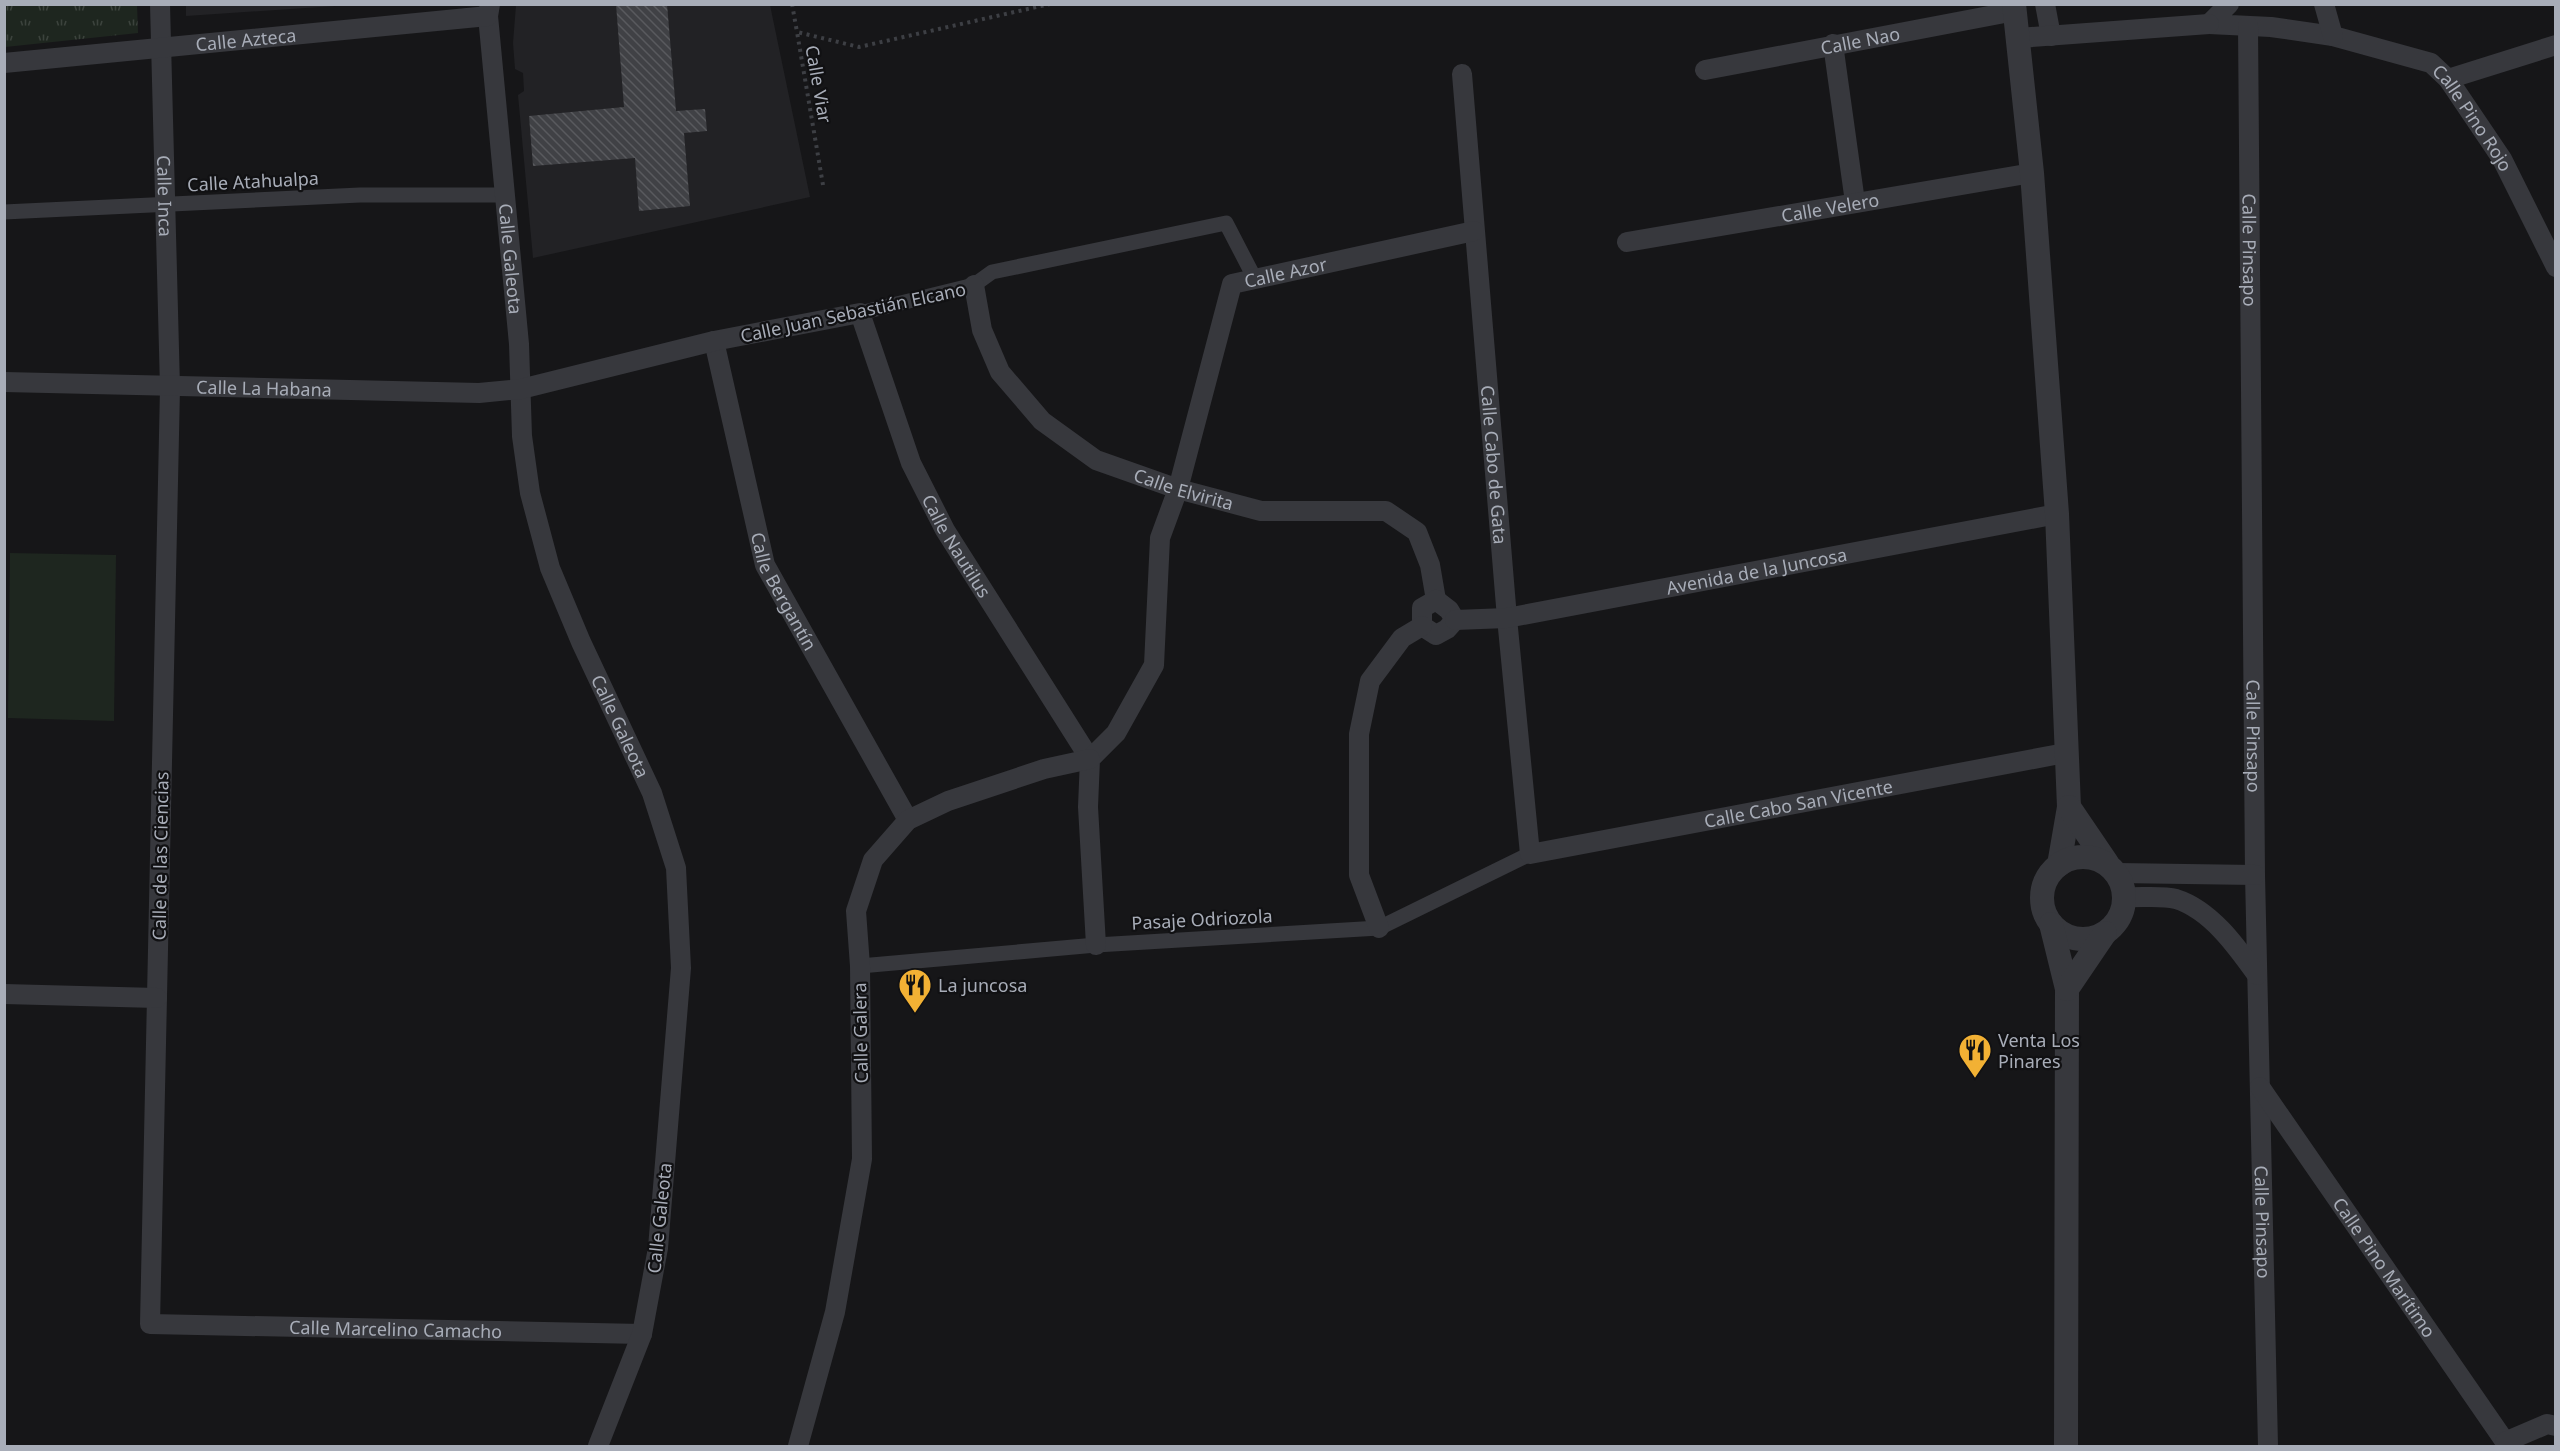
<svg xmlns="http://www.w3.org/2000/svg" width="2560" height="1451" viewBox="0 0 2560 1451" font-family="'Noto Sans',sans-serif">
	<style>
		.built { fill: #222225 }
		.grass { fill: #1e261f }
		.park { fill: url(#park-tufts) }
		.building { fill: url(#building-back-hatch) }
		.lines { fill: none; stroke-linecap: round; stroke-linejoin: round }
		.path { stroke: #3d3f44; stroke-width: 4; stroke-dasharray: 3 4.5; stroke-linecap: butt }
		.pedestrian { stroke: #37383d; stroke-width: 15 }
		.minor { stroke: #37383d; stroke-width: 20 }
		.tertiary { stroke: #37383d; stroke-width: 24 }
		.labels { text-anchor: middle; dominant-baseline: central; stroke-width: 4.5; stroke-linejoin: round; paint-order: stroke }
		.street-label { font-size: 18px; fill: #a8adb8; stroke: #111113 }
		.poi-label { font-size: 18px; fill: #a8adb8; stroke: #111113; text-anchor: start }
	</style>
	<defs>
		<pattern id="park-tufts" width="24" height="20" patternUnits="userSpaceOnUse" patternTransform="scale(1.5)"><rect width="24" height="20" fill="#1e261f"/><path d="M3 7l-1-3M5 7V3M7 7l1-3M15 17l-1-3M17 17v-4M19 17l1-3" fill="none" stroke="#3c433d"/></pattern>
		<pattern id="building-back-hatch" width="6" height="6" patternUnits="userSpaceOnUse" patternTransform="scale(1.5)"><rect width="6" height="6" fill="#404145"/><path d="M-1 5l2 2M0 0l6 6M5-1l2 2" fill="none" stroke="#595a5e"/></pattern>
	</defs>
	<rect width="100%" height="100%" fill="#161618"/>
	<g class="built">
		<path d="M 186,4 L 350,4 L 350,5 L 186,16 Z"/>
		<path d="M 516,5 L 770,5 L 810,197 L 533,258 L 518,95 L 524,91 L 523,73 L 515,69 L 513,43 Z"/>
	</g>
	<path class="grass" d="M 10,553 L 116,555 L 114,721 L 8,718 Z"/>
	<path class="park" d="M 5,4 L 137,5 L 138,33 L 5,47 Z"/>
	<path class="building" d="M 616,4 L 667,4 L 676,111 L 705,109 L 707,131 L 684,133 L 690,206 L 639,211 L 635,158 L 533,166 L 529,116 L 624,107 Z"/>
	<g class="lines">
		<g class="path">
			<path d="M 792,4 L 797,32"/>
			<path d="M 823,185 L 797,32 L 859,47 L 1050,4"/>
		</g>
		<g class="pedestrian">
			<path d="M 4,212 L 360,195 L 504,195"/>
			<path d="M 860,313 L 974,285 L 992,272 L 1226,223 L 1255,279"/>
			<path d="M 860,966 L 1096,945 L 1379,928 L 1530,854"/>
		</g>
		<g class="minor">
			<path id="s1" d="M 160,4 L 170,388 L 150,1324 L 642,1334"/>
			<path id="s2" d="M 490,4 L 488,16 L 519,344 L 522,436 L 530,493 L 550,568 L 581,642 L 652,793 L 676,868 L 681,968 L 658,1248 L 642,1334 L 598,1446"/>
			<path d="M 2045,4 L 2051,36"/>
			<path id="s3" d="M 2229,4 L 2209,24 L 2271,27 L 2333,36 L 2431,63 L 2448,79 L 2502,159 L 2556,267"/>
			<path d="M 2324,4 L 2333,36"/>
			<path id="s4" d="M 2248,26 L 2255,875 L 2268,1446"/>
			<path d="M 2019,38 L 2209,24"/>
			<path d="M 1833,44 L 1855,202"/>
			<path id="s5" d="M 4,63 L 488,16"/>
			<path id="s6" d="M 1705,70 L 2015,11"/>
			<path id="s7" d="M 1462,74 L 1507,618 L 1530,854 L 2065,753"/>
			<path d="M 2448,79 L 2556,45"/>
			<path id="s8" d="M 1627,242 L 2032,173"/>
			<path id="s9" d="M 974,285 L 982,330 L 1000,372 L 1042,421 L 1096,460 L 1178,489 L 1261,511 L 1386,511 L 1417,532 L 1430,565 L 1436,600"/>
			<path id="s10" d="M 714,341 L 765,565 L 908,820"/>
			<path id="s11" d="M 4,382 L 479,393 L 521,389 L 714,341 L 860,313 L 911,463 L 945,530 L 1090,759"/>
			<path d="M 1436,600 L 1449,610 L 1455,620 L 1447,629 L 1436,635 L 1422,626 L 1422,608 Z"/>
			<path id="s12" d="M 1455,620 L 1507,618 L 2057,514"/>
			<path d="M 2117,873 L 2255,875"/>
			<path d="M 2124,897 C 2140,898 2161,895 2176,899 C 2211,910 2237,947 2257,975"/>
			<path d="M 1379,928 L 1359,875 L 1359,734 L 1370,681 L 1402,638 L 1422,626"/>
			<path id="s13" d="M 1096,945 L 1088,807 L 1090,759 L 1116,733 L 1154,665 L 1160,538 L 1178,489 L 1232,284 L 1474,231"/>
			<path d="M 4,994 L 157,998"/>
			<path id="s14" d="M 2260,1087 L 2508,1446"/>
			<path d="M 2505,1442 L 2547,1424 L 2556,1426"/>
			<path d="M 798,1446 L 835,1312 L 862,1159 L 860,966 L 856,911 L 873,860 L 908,820 L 948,801 L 1044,769 L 1090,759"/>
		</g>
		<g class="tertiary">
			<path d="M 2014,4 L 2032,173 L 2057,514 L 2069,807 L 2059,865"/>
			<path d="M 2069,807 L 2107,863"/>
			<circle cx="2083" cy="898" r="41"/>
			<path d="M 2051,924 L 2067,989 L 2066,1446"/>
			<path d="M 2067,989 L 2105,933"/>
		</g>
	</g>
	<defs>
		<g id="restaurant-pin" transform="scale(1.725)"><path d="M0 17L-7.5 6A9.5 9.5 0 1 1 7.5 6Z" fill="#f2b134" stroke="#111113"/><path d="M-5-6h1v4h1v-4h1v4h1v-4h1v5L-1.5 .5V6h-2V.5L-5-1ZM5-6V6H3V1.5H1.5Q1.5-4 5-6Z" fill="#111"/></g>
	</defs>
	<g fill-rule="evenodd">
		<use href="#restaurant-pin" x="915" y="985"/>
		<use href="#restaurant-pin" x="1975" y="1050"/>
	</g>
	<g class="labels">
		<g class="street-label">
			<text stroke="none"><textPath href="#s5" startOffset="243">Calle Azteca</textPath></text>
			<text stroke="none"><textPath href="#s6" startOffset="158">Calle Nao</textPath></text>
			<text transform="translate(819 84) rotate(80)">Calle Viar</text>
			<text stroke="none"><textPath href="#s3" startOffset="324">Calle Pino Rojo</textPath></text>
			<text transform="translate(253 181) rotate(-3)">Calle Atahualpa</text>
			<text stroke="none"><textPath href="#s1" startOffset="192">Calle Inca</textPath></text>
			<text stroke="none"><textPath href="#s8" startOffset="206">Calle Velero</textPath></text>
			<text stroke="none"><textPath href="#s4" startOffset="224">Calle Pinsapo</textPath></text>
			<text stroke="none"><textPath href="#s2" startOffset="256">Calle Galeota</textPath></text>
			<text stroke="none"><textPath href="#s13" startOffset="747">Calle Azor</textPath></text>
			<text transform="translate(853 312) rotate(-12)">Calle Juan Sebastián Elcano</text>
			<text stroke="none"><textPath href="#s11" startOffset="260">Calle La Habana</textPath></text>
			<text stroke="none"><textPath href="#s7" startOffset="392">Calle Cabo de Gata</textPath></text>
			<text stroke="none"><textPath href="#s9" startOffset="315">Calle Elvirita</textPath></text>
			<text stroke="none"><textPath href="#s11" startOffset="1118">Calle Nautilus</textPath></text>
			<text stroke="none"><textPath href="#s12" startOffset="306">Avenida de la Juncosa</textPath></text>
			<text stroke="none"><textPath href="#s10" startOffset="261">Calle Bergantín</textPath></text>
			<text stroke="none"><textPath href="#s2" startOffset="742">Calle Galeota</textPath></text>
			<text stroke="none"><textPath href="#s4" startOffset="710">Calle Pinsapo</textPath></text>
			<text stroke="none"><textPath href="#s7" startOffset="1056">Calle Cabo San Vicente</textPath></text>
			<text transform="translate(160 856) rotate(-89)">Calle de las Ciencias</text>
			<text transform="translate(1202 919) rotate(-3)">Pasaje Odriozola</text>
			<text transform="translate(860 1033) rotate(-91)">Calle Galera</text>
			<text transform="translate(659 1218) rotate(-84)">Calle Galeota</text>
			<text stroke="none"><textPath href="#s4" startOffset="1196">Calle Pinsapo</textPath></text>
			<text stroke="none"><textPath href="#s14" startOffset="219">Calle Pino Marítimo</textPath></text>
			<text stroke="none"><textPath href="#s1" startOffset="1566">Calle Marcelino Camacho</textPath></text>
		</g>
		<g class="poi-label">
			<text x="938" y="985">La juncosa</text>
			<text x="1998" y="1040">Venta Los<tspan x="1998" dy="21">Pinares</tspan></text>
		</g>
	</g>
	<rect width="2560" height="1451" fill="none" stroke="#a8adb8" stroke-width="12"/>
</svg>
